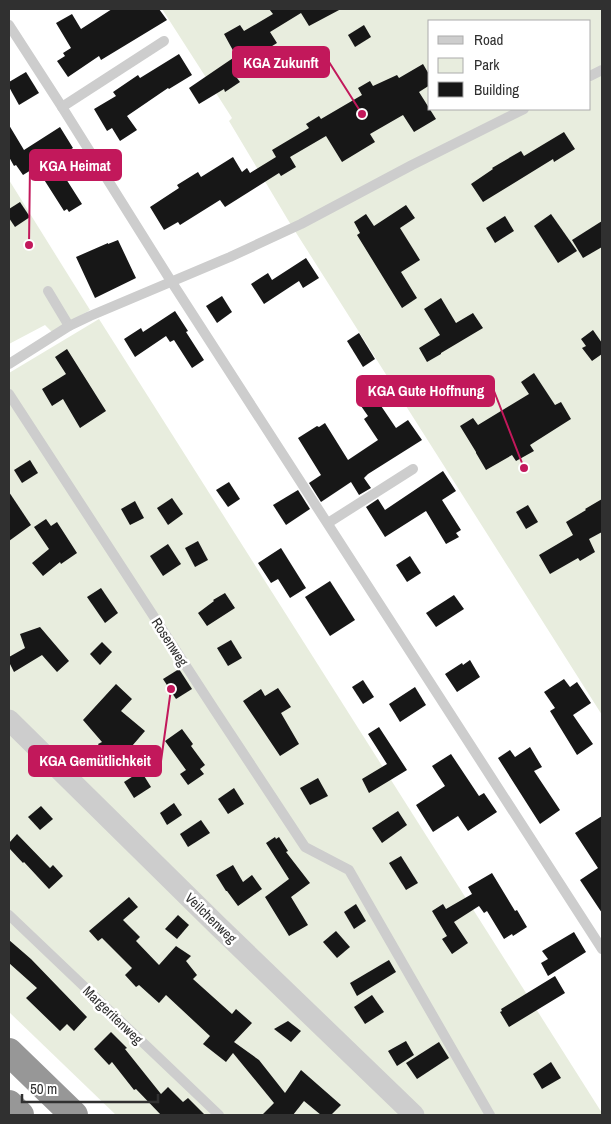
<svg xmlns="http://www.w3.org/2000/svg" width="611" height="1124" viewBox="0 0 611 1124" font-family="'Archivo Narrow',sans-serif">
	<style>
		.green { fill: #e8edde; fill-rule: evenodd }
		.building { fill: #171717 }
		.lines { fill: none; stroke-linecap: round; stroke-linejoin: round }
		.service { stroke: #cdcdcd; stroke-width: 10 }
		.minor { stroke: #cdcdcd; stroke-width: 21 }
		.motorway { stroke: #979797; stroke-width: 28 }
		.labels { text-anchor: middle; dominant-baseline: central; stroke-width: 5; stroke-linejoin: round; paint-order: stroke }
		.street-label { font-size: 14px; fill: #303030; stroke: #fff }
		.leader { fill: none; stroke: #c2185b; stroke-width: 2 }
		.callout-dot { fill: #c2185b; stroke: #fff; stroke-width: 2 }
		.callout { fill: #c2185b; stroke: #c2185b; stroke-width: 2 }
		.callout-label { font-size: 15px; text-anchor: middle; font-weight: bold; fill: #fff }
	</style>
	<rect width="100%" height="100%" fill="#fff"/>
	<g class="green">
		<path d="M 162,9 L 602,9 L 602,715 L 288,220 L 229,121 L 232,118 ZM 430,21 L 590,21 L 590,109 L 430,109 Z"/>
		<path d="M 9,180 L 90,310 L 52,332 L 45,325 L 9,344 Z"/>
		<path d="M 99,319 L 602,1113 L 602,1115 L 116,1115 L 9,1012 L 9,373 Z"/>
	</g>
	<g class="building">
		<path d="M 112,9 L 159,9 L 167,20 L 101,60 L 99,56 L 68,77 L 57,61 L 65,56 L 63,53 L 71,48 L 56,23 L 72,14 L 81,29 Z"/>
		<path d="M 269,9 L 341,9 L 309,26 L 301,13 L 270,32 L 277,43 L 256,56 L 258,59 L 234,74 L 240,82 L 225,92 L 224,89 L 199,104 L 189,88 L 236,56 L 224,34 L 240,25 L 244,31 L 273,14 Z"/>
		<path d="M 364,25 L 371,37 L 355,47 L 348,35 Z"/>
		<path d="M 179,54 L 192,75 L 169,89 L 168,88 L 127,116 L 137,130 L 120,141 L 112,128 L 107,131 L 94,109 L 116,96 L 113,92 L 138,75 L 140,78 Z"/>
		<path d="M 423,64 L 430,76 L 430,85 L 419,92 L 436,119 L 414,132 L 403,115 L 370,134 L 375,142 L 342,162 L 326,136 L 290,157 L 296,167 L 281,176 L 279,173 L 225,207 L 220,200 L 180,225 L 178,222 L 164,230 L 150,207 L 179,188 L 177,185 L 198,172 L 201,177 L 233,157 L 242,172 L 247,168 L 250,173 L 276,157 L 272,150 L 309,128 L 306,124 L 319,116 L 321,119 L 362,95 L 358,88 L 370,81 L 373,86 L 397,75 L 399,78 Z"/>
		<path d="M 26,72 L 39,93 L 19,105 L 9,87 L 9,82 Z"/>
		<path d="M 9,125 L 24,150 L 60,127 L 73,148 L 54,160 L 82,204 L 69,212 L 67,209 L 64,211 L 36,167 L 23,175 L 16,165 L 14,166 L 9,157 Z"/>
		<path d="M 564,132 L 575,149 L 554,162 L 553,159 L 483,202 L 471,184 L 493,169 L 492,168 L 521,151 L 524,156 Z"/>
		<path d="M 20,202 L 30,217 L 15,227 L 9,218 L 9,209 Z"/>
		<path d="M 406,205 L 415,218 L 400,228 L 420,260 L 401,272 L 417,298 L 402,308 L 357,235 L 360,233 L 354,222 L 366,214 L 374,226 Z"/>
		<path d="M 551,214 L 577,251 L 558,263 L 534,226 Z"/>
		<path d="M 505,216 L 514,231 L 495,243 L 486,228 Z"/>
		<path d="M 602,221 L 602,247 L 583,258 L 572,240 Z"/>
		<path d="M 118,240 L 136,278 L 95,298 L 76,257 L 108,243 L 108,244 Z"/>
		<path d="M 306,258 L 319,278 L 303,288 L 299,281 L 264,304 L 251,284 L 268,273 L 272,280 Z"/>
		<path d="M 222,296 L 232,312 L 217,323 L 206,306 Z"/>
		<path d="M 441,298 L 456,323 L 473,313 L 483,328 L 441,353 L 441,354 L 427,362 L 419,348 L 440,335 L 424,309 Z"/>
		<path d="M 175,311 L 188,331 L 186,332 L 204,360 L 192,368 L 174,340 L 170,342 L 166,336 L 135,357 L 124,339 L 141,328 L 143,332 Z"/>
		<path d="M 593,330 L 602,343 L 602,354 L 592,361 L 582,348 L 586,346 L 581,339 Z"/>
		<path d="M 359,333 L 375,359 L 363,367 L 347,341 Z"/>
		<path d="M 67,349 L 106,411 L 80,428 L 63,399 L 52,406 L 42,389 L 66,374 L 55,357 Z"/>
		<path d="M 534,373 L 555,405 L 561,402 L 571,419 L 530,445 L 534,451 L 516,461 L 512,455 L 486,470 L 476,453 L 476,452 L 460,426 L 473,418 L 478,425 L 529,394 L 521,382 Z"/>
		<path d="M 375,397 L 396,428 L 408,420 L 422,440 L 368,474 L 364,478 L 371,488 L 359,495 L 351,482 L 321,502 L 309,483 L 321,475 L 298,438 L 317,426 L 319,427 L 325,423 L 348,460 L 378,440 L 364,419 L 368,416 L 361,406 Z"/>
		<path d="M 30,460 L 38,473 L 22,483 L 14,470 Z"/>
		<path d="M 443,471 L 456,491 L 442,500 L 461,530 L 456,533 L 459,537 L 446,544 L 426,511 L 385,537 L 366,507 L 378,499 L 385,510 Z"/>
		<path d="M 229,482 L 240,499 L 228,507 L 216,490 Z"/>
		<path d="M 298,490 L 310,509 L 286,525 L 273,505 Z"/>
		<path d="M 9,492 L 31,525 L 9,541 Z"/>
		<path d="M 172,498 L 183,514 L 168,525 L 157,508 Z"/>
		<path d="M 602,499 L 602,532 L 589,539 L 595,552 L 580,561 L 578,558 L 550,574 L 539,555 L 573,535 L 566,522 L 586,510 L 585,509 Z"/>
		<path d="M 135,501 L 144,518 L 130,525 L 121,509 Z"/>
		<path d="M 528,505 L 538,522 L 526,529 L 516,512 Z"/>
		<path d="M 46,519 L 51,526 L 57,522 L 77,553 L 61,564 L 60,562 L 43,576 L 32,563 L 49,549 L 34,527 Z"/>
		<path d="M 198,541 L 208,560 L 195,567 L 185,548 Z"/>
		<path d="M 168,544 L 181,564 L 163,576 L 150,556 Z"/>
		<path d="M 281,548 L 306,588 L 290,598 L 278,579 L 271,583 L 258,563 Z"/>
		<path d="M 410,556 L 421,573 L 407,582 L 396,565 Z"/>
		<path d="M 330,581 L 355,620 L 330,636 L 305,597 Z"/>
		<path d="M 101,588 L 118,613 L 105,623 L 87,597 Z"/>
		<path d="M 225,593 L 235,608 L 207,626 L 198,613 L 214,601 L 213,600 Z"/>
		<path d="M 454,595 L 464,609 L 436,627 L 426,613 Z"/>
		<path d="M 40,627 L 69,661 L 57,672 L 42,655 L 14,672 L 9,662 L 9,657 L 25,648 L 20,634 Z"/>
		<path d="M 231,640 L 242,658 L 228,666 L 217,648 Z"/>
		<path d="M 102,642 L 112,652 L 100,665 L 90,654 Z"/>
		<path d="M 470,660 L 480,677 L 457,692 L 445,674 L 462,663 L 463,665 Z"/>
		<path d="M 179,669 L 192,689 L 176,699 L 163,679 Z"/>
		<path d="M 564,679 L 570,687 L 577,682 L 591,703 L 573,715 L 593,744 L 577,755 L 550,711 L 555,708 L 544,692 Z"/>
		<path d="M 363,680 L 374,697 L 363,704 L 352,687 Z"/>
		<path d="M 116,684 L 132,699 L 121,711 L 145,731 L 113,768 L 98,744 L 102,742 L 83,720 Z"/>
		<path d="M 415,687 L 426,705 L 400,722 L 389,704 Z"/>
		<path d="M 278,688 L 291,707 L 281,713 L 299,744 L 280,756 L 243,701 L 261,689 L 265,696 Z"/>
		<path d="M 379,727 L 407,770 L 369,793 L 362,779 L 387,764 L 368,734 Z"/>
		<path d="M 182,729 L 193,744 L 191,746 L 205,765 L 200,769 L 204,774 L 188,785 L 180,774 L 186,770 L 165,741 Z"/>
		<path d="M 530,747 L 542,767 L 534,771 L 560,810 L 540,824 L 498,758 L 510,750 L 515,757 Z"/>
		<path d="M 451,754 L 479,796 L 484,793 L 497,812 L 468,831 L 458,816 L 433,832 L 416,805 L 445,786 L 432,766 Z"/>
		<path d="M 141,771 L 151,787 L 134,798 L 124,782 Z"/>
		<path d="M 318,778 L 328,796 L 310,805 L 300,788 Z"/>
		<path d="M 234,788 L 244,804 L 228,814 L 218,799 Z"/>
		<path d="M 174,803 L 182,815 L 167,825 L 160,813 Z"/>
		<path d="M 41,806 L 53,819 L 40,830 L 28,817 Z"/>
		<path d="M 398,811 L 407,825 L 382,843 L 372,828 Z"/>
		<path d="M 602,816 L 602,913 L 580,880 L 598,868 L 575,833 Z"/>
		<path d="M 201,820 L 210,833 L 188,847 L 180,834 Z"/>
		<path d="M 17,834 L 50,868 L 53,865 L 63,876 L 49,889 L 24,862 L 23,863 L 9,848 L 9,843 Z"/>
		<path d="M 275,837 L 276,839 L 279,837 L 288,851 L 286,852 L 310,883 L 291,897 L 308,925 L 289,936 L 265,897 L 289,879 L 266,843 Z"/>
		<path d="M 401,856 L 418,883 L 406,890 L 389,863 Z"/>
		<path d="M 233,865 L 243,882 L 252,875 L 262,889 L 238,906 L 227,891 L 226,891 L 216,875 Z"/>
		<path d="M 492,873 L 515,911 L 517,910 L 527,927 L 513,936 L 512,934 L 504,939 L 487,911 L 484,913 L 479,906 L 454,922 L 468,943 L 452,954 L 442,939 L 447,936 L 432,911 L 443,904 L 446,909 L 472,894 L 468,887 Z"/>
		<path d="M 129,897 L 138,907 L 123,920 L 140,937 L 136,941 L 159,965 L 176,946 L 191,956 L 186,961 L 197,975 L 193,979 L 232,1014 L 236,1009 L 252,1023 L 234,1042 L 259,1060 L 285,1093 L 301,1070 L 341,1105 L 331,1115 L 321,1115 L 304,1101 L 293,1115 L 262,1115 L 274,1103 L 233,1053 L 226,1062 L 203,1044 L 210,1036 L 166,995 L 159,1003 L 139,985 L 136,987 L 125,975 L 132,968 L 102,938 L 98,941 L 89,931 Z"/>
		<path d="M 356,904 L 366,921 L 354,929 L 344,912 Z"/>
		<path d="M 178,915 L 189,925 L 177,939 L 165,929 Z"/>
		<path d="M 336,931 L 350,947 L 337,958 L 323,942 Z"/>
		<path d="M 574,932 L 586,952 L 548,976 L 541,963 L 548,959 L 542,951 Z"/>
		<path d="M 9,940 L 31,959 L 87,1017 L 74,1031 L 67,1024 L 60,1031 L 26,998 L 37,988 L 9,963 Z"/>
		<path d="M 389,960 L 396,972 L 357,996 L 350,983 Z"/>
		<path d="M 555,976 L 565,993 L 509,1027 L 500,1012 L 502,1011 L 501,1009 Z"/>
		<path d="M 372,995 L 384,1012 L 365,1024 L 354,1007 Z"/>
		<path d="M 288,1021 L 301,1031 L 291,1042 L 274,1029 Z"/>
		<path d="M 111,1032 L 127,1048 L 125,1049 L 161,1094 L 168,1087 L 183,1102 L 188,1098 L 205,1115 L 161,1115 L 136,1089 L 134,1090 L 112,1062 L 109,1065 L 94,1049 Z"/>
		<path d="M 406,1041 L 414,1055 L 397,1066 L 388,1051 Z"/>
		<path d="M 439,1042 L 449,1058 L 417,1079 L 406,1063 Z"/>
		<path d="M 551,1062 L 561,1078 L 542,1089 L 533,1074 Z"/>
	</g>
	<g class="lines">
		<g class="service">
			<path d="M 9,25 L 62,107 L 171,281 L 602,949"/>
			<path d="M 590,76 L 602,70"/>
			<path d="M 62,107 L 164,41"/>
			<path d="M 48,291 L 69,326"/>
			<path d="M 9,364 L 69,326 L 90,316 L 230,257 L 301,224 L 412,165 L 524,109"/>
			<path d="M 9,394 L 214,709 L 305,847 L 349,870 L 490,1115"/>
			<path d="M 328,523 L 413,469"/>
			<path d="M 9,915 L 219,1115"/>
		</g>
		<path class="minor" d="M 9,720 L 218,926 L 414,1115"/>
		<g class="motorway">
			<path d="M 9,1052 L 74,1115"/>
			<path d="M 9,1104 L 20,1115"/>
		</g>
	</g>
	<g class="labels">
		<g class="street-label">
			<text transform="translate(170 642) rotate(57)">Rosenweg</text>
			<text transform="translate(211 918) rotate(44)">Veilchenweg</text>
			<text transform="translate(113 1015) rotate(44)">Margeritenweg</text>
		</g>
	</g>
	<path class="leader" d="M362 114L329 62M29 245L30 165M524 468L494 391M171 689L161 761"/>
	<g class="callout-dot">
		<circle cx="362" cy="114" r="5"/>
		<circle cx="29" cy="245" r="5"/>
		<circle cx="524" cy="468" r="5"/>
		<circle cx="171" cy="689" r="5"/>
	</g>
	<g class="callout">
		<rect x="233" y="47" width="96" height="30" rx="5"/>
		<rect x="30" y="150" width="91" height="30" rx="5"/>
		<rect x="357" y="376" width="137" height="30" rx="5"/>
		<rect x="29" y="746" width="132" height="30" rx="5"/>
	</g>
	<g class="callout-label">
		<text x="281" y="68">KGA Zukunft</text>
		<text x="75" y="171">KGA Heimat</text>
		<text x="426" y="396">KGA Gute Hoffnung</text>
		<text x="95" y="766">KGA Gemütlichkeit</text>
	</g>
	<rect width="611" height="1124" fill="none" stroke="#303030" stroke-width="20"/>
	<rect x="428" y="20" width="162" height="90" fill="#ffffff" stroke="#acacac"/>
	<rect x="438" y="36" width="25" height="8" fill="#cdcdcd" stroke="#acacac"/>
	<text x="474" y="45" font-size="15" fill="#303030">Road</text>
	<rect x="438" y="58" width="25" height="15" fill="#e8edde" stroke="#acacac"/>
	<text x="474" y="70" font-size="15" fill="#303030">Park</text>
	<rect x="438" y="82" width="25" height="15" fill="#171717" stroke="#acacac"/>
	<text x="474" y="95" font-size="15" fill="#303030">Building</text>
	<path d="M22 1094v8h136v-8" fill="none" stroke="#303030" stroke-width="2.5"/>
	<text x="30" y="1094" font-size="15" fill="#303030" stroke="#ffffff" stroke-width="4" paint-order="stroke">50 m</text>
</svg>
